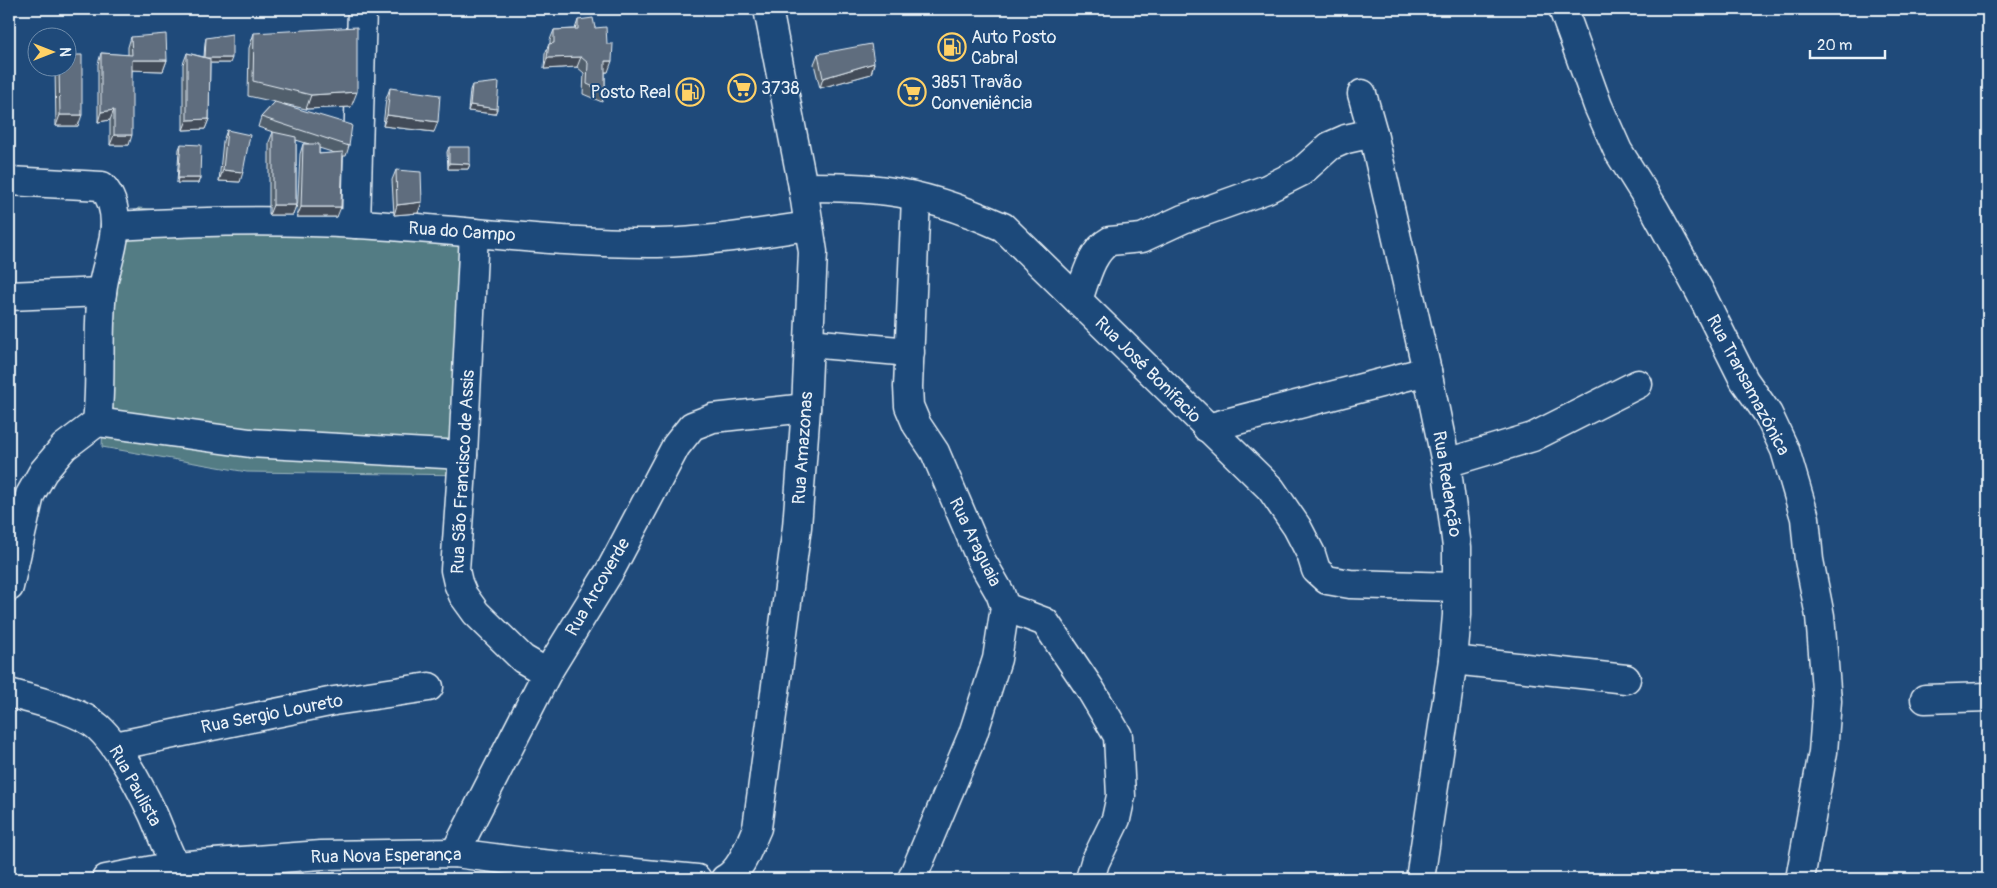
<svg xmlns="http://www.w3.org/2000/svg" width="1997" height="888" viewBox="0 0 1997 888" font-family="Pangolin,sans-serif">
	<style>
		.green { fill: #527c84; stroke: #9db6be }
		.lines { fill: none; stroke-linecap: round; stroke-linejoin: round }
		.minor-casing { stroke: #e8f1f8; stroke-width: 31 }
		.minor { stroke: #1f4a7a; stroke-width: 28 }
		.wall { fill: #515e6c; stroke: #e8f1f8; fill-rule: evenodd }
		.shaded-wall { fill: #424c58; stroke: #e8f1f8 }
		.building { fill: #5e6d7e; stroke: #e8f1f8 }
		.labels { text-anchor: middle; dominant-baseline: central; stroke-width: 4; stroke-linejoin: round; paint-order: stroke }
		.poi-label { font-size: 18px; fill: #e8f1f8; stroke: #1f4a7a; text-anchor: start }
		.street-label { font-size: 18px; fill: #e8f1f8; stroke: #1f4a7a }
	</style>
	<rect width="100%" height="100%" fill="#1f4a7a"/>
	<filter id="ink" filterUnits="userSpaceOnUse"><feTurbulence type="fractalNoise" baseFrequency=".02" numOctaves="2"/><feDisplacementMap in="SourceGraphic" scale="10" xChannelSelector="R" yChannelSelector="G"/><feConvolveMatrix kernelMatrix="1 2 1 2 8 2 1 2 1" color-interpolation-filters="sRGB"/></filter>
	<g filter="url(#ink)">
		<path class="green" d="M 138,208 L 483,237 L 473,475 L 247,472 L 102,447 L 108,294 Z"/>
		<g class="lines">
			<g class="minor-casing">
				<g id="minor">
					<path d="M 1563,9 L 1598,106 L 1618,151 L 1655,210 L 1700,292 L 1744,380 L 1768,414 L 1785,450 L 1805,518 L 1809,560 L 1820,616 L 1827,701 L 1823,752 L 1800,879"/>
					<path d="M 1362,94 L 1373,133 L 1427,371 L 1446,463 L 1457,547 L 1457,615 L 1453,660 L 1420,879"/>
					<path d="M 9,181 L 102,186 C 112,197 115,210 115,224 C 115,247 104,270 102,292 C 97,335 102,379 97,422 L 64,447 L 43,472 L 30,495 L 9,587"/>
					<path d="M 803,187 C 831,187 859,187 887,191 C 927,196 967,211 1003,227 L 1271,489 L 1297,527 L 1311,554 L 1316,570 L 1327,580 L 1350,584 L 1456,587"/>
					<path d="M 356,224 L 362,9"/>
					<path d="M 115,226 C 196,221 276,219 357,224 C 457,229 558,244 658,243 C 708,242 760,233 808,226"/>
					<path d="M 474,233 L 463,455 L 455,570 L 458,583 L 463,595 L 476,613 L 523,659 L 547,673"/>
					<path d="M 9,296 L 102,292"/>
					<path d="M 1078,300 C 1085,281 1091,251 1110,241 L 1142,238 L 1183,219 L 1267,189 L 1301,172 L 1330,146 L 1346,139 L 1373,133"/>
					<path d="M 809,343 L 910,352"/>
					<path d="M 97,422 L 250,443 L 463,455"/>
					<path d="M 1207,428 L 1427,371"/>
					<path d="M 1446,463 L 1533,437 L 1638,384"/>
					<path d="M 1005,607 L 1045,622 L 1089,687 L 1118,736 L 1121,796 L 1116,819 L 1095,862 L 1090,879"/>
					<path d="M 1453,660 L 1626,679"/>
					<path d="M 9,693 C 34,700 79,710 98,727 C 118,745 141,789 153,814 C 163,836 169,859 183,879"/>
					<path d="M 1925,699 L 1988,697"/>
					<path d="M 115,746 L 334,701 L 429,687"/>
					<path d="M 455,853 L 547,673 L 611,569 L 676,446 L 692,426 L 713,418 L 806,408"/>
					<path d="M 106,879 L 174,866 L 321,855 L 455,853 L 532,863 L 697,879"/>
					<path d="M 725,879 C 742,870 749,845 757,828 L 797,527 L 806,408 L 813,252 L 803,187 L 768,9"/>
					<path d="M 912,879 L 973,734 L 997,659 L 1005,607 L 1000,593 L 981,560 L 935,452 L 917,425 L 909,406 L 908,387 L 916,197"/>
				</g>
			</g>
			<use href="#minor" class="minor"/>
		</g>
		<g class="wall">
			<path d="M 578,20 L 595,28 L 608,72 L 605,72 L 605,92 L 602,102 L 583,94 L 584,73 L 577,67 L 544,69 L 545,54 L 549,44 L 550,44 L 550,40 L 554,30 L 575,29 Z"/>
			<path d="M 254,33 L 351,107 L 306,109 L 284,104 L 349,146 L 346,156 L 343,156 L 337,217 L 297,217 L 300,154 L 303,144 L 309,144 L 296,140 L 296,205 L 293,215 L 269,215 L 269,142 L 273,132 L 258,127 L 261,117 L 275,102 L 248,96 L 249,48 ZM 319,148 L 335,153 L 319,154 Z"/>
			<path d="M 131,37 L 167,60 L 163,71 L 132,70 L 129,145 L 110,145 L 110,120 L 98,122 L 98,64 L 101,53 L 128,55 L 128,47 Z"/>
			<path d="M 206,38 L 230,63 L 210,63 L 209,119 L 205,129 L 183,130 L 183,64 L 187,53 L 204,57 L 205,43 Z"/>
			<path d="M 818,54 L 874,63 L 871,74 L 820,88 L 814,64 Z"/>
			<path d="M 55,68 L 68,68 L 78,126 L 56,126 Z"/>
			<path d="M 472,85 L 497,109 L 495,114 L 468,111 L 470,90 Z"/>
			<path d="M 390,88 L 434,132 L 383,126 L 386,99 Z"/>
			<path d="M 227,130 L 240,182 L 219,181 L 223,141 Z"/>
			<path d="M 181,144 L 200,178 L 198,183 L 177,183 L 179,149 Z"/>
			<path d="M 449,147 L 470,164 L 468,169 L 448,169 L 447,152 Z"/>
			<path d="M 396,170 L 422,202 L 418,213 L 394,215 L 392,180 Z"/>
		</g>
		<g class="shaded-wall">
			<path d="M 581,57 L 577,67 L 544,69 L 547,58 Z"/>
			<path d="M 205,58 L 232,58 L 230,63 L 203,63 Z"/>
			<path d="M 132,60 L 167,60 L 163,71 L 128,70 Z"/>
			<path d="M 605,61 L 612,61 L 608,72 L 601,72 Z"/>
			<path d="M 874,63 L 871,74 L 820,88 L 823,78 Z"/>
			<path d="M 357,92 L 351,107 L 306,109 L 311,95 Z"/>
			<path d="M 470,105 L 497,109 L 495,114 L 468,111 Z"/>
			<path d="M 114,110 L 110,120 L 98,122 L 101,112 Z"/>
			<path d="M 60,115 L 82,115 L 78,126 L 56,126 Z"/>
			<path d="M 387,115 L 438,122 L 434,132 L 383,126 Z"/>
			<path d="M 209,119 L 205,129 L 183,130 L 187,120 Z"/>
			<path d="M 114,135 L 132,135 L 129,145 L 110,145 Z"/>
			<path d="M 449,163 L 470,164 L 468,169 L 448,169 Z"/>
			<path d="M 223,170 L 243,172 L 240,182 L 219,181 Z"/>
			<path d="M 178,178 L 200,178 L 198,183 L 177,183 Z"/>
			<path d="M 422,202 L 418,213 L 394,215 L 397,205 Z"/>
			<path d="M 273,205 L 296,205 L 293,215 L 269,215 Z"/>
			<path d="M 301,207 L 341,207 L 337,217 L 297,217 Z"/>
		</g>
		<g class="building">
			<path d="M 593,18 L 595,28 L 606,27 L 607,44 L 613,44 L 612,61 L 605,61 L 605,92 L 587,84 L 588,63 L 581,57 L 547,58 L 549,44 L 554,43 L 554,30 L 578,29 L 578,20 Z"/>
			<path d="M 357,27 L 357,92 L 311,95 L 253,81 L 254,33 Z"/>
			<path d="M 166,34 L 167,60 L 132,60 L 132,135 L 114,135 L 114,110 L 101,112 L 101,53 L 132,55 L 131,37 Z"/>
			<path d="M 232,34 L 232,58 L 205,58 L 206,38 Z"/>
			<path d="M 871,44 L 874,63 L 823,78 L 818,54 Z"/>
			<path d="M 187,53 L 210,59 L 209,119 L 187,120 Z"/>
			<path d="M 68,55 L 82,55 L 82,115 L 60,115 L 59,68 L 68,68 Z"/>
			<path d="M 499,82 L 497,109 L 470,105 L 472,85 Z"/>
			<path d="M 390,88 L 440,95 L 438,122 L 387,115 Z"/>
			<path d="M 275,102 L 352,125 L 349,146 L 261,117 Z"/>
			<path d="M 227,130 L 250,135 L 243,172 L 223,170 Z"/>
			<path d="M 273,132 L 296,137 L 296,205 L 273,205 Z"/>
			<path d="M 181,144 L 201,145 L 200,178 L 178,178 Z"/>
			<path d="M 303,144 L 319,144 L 319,154 L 343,152 L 341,207 L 301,207 Z"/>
			<path d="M 449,147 L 470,147 L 470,164 L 449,163 Z"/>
			<path d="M 396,170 L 421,172 L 422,202 L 397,205 Z"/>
		</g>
	</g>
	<defs>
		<g id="fuel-ring" transform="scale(1.4375)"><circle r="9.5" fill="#1f4a7a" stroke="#ffd166" stroke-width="1.5"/><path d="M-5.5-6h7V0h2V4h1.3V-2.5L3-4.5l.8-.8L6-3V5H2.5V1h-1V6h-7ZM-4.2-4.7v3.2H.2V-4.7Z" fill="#ffd166"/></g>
		<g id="supermarket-ring" transform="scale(1.4375)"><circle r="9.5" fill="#1f4a7a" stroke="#ffd166" stroke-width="1.5"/><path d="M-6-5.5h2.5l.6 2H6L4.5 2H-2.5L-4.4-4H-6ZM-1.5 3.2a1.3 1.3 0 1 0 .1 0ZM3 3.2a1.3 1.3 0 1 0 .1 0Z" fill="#ffd166"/></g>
	</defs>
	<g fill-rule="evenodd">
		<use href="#fuel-ring" x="952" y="47"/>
		<use href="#supermarket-ring" x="742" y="88"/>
		<use href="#fuel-ring" x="690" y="92"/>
		<use href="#supermarket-ring" x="912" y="92"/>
	</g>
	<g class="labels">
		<g class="poi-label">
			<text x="971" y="37">Auto Posto<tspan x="971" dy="21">Cabral</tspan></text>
			<text x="931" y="82">3851 Travão<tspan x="931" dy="21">Conveniência</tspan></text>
			<text x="761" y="88">3738</text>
			<text x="671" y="92" text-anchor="end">Posto Real</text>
		</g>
		<g class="street-label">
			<text transform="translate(462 232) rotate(4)">Rua do Campo</text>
			<text transform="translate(1148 370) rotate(45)">Rua José Bonifacio</text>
			<text transform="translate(1748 385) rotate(62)">Rua Transamazônica</text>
			<text transform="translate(803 448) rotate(-86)">Rua Amazonas</text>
			<text transform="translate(463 472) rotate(-87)">Rua São Francisco de Assis</text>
			<text transform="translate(1447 484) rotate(81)">Rua Redenção</text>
			<text transform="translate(975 542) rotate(64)">Rua Araguaia</text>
			<text transform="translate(598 587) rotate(-60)">Rua Arcoverde</text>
			<text transform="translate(272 714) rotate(-11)">Rua Sergio Loureto</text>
			<text transform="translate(135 786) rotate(61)">Rua Paulista</text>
			<text transform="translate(386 856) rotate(-1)">Rua Nova Esperança</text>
		</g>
	</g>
	<rect width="1997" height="888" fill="none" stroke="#1f4a7a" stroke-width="30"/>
	<rect x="15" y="15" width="1967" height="858" fill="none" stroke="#e8f1f8" stroke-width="2" filter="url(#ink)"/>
	<g transform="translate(52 52) rotate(90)"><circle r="24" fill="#1f4a7a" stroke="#6f8dac"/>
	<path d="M0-4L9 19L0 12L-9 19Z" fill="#ffd166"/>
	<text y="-8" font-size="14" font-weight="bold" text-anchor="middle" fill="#e8f1f8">N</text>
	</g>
	<path d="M1810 50v8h75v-8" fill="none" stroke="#e8f1f8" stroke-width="2.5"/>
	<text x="1817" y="50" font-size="15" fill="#e8f1f8" stroke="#1f4a7a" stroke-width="4" paint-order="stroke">20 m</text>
</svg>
